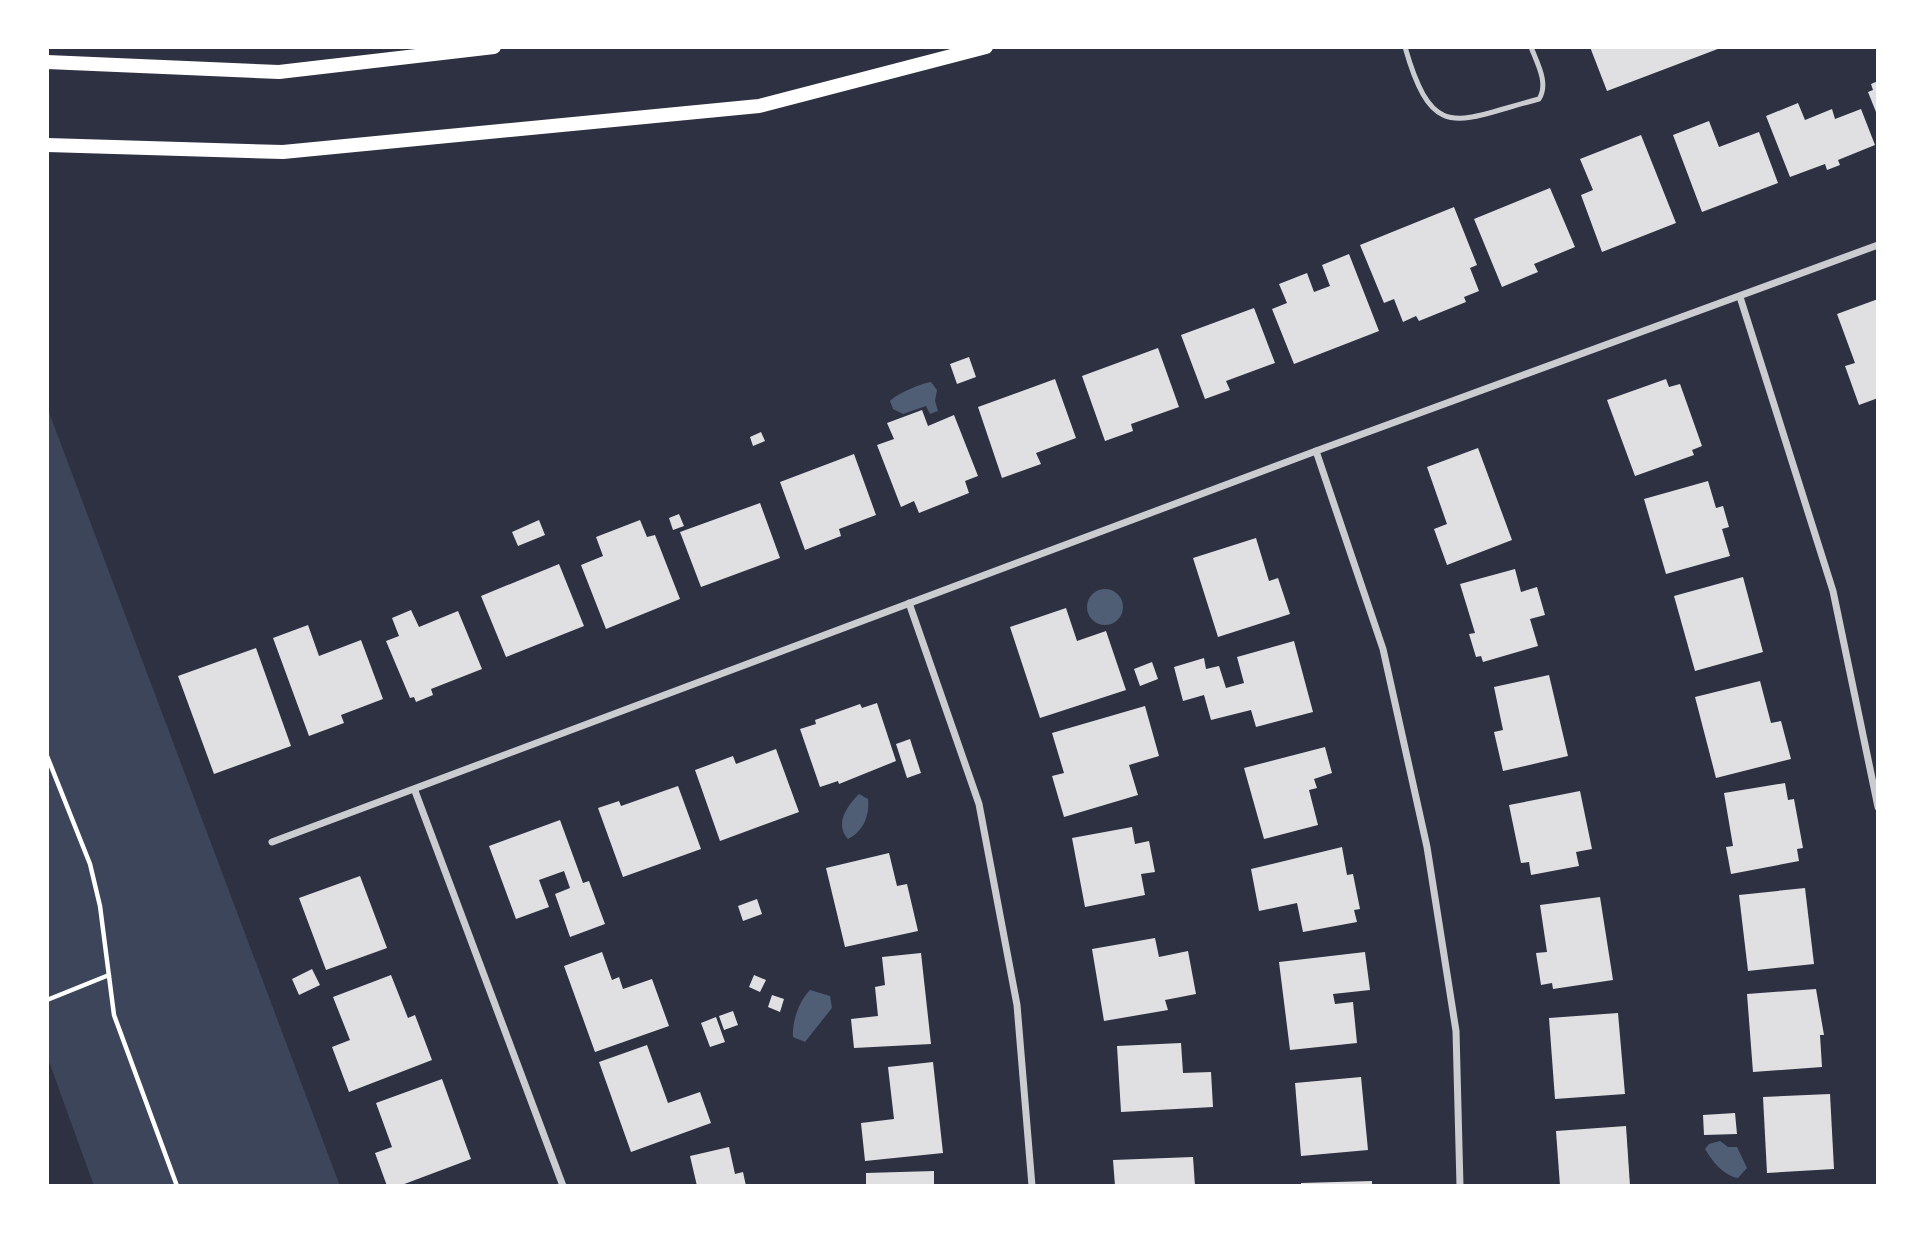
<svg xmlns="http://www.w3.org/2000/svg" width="1925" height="1233" viewBox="0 0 1925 1233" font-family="Cabin,sans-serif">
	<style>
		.green { fill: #3c4559 }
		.water { fill: #4f5d75 }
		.building { fill: #e0e0e3 }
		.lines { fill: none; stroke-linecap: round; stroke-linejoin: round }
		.path { stroke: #fff; stroke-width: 4.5 }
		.service { stroke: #caccd0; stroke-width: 5 }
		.minor { stroke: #caccd0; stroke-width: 7 }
		.secondary { stroke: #fff; stroke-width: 14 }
	</style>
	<rect width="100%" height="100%" fill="#2d3142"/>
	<path class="green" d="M 47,407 L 340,1186 L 94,1186 L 47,1056 Z"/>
	<g class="water">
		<path d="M 931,382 L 937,390 L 935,401 L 938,411 L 930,414 L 926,406 L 903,414 L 893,409 L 890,401 C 896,394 922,383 931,382 Z"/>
		<circle cx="1105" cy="607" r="18"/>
		<path d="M 859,794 L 868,799 C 870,815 863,832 848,839 C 834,824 847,806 859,794 Z"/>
		<path d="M 810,990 L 830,996 L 832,1008 L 805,1042 L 793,1037 C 792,1021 799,1001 810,990 Z"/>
		<path d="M 1720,1141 L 1728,1147 L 1737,1147 L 1747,1168 L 1738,1178 C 1724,1176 1712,1161 1705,1149 L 1709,1144 Z"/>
	</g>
	<g class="building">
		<path d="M 1590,47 L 1723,47 L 1607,91 Z"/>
		<path d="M 1878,81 L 1878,117 L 1868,92 L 1873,90 L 1871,84 Z"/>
		<path d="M 1798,103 L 1805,120 L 1832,109 L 1835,119 L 1861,109 L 1875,145 L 1838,160 L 1840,165 L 1827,170 L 1825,164 L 1790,177 L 1766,116 Z"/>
		<path d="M 1709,121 L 1719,147 L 1759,132 L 1778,183 L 1702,212 L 1673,135 Z"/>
		<path d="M 1641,135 L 1676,223 L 1602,252 L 1581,195 L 1593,190 L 1580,159 Z"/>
		<path d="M 1550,188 L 1575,247 L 1534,264 L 1538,272 L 1502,287 L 1474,219 Z"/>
		<path d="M 1454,207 L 1477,265 L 1470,268 L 1479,291 L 1464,297 L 1466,302 L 1419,321 L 1416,316 L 1403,322 L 1394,299 L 1384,303 L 1360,245 Z"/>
		<path d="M 1349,254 L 1379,331 L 1294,364 L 1272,309 L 1287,303 L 1279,284 L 1307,273 L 1314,292 L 1330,286 L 1322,265 Z"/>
		<path d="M 1878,299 L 1878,398 L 1859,405 L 1845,366 L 1855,363 L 1837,314 Z"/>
		<path d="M 1254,308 L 1275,363 L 1226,381 L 1230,390 L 1205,399 L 1181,335 Z"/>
		<path d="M 1158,348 L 1179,407 L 1131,424 L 1133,431 L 1105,441 L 1082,376 Z"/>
		<path d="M 969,357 L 976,377 L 957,384 L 950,364 Z"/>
		<path d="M 1055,379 L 1076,438 L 1036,453 L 1041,464 L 1002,478 L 978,407 Z"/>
		<path d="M 1666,379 L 1669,387 L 1680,384 L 1702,446 L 1692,450 L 1694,455 L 1635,476 L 1607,400 Z"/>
		<path d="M 922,410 L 928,426 L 954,415 L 978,476 L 965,481 L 969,493 L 919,513 L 914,501 L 901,507 L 877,445 L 894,439 L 887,423 Z"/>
		<path d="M 761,432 L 765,441 L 753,446 L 750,437 Z"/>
		<path d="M 1478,448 L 1512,540 L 1447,565 L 1434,529 L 1447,524 L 1427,467 Z"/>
		<path d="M 854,454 L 876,515 L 839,529 L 841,536 L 805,550 L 780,482 Z"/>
		<path d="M 1708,481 L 1716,508 L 1723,506 L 1729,527 L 1722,529 L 1730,556 L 1666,574 L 1644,499 Z"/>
		<path d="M 760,503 L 780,558 L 701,587 L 680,532 Z"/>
		<path d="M 679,514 L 684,526 L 673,530 L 669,518 Z"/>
		<path d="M 539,520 L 545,535 L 518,546 L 512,532 Z"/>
		<path d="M 640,520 L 647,537 L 655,535 L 680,599 L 606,629 L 581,565 L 603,556 L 596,537 Z"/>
		<path d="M 1256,538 L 1269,581 L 1278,578 L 1290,614 L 1218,637 L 1193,558 Z"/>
		<path d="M 559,564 L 584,626 L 506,657 L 481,596 Z"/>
		<path d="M 1515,569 L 1521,592 L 1537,587 L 1545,615 L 1530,619 L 1538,646 L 1483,662 L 1481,656 L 1476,657 L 1469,634 L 1475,633 L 1460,584 Z"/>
		<path d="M 1743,577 L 1763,652 L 1695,671 L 1674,596 Z"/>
		<path d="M 1066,608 L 1077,641 L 1106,631 L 1126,690 L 1040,718 L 1010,627 Z"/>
		<path d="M 411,610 L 419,627 L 458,611 L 482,669 L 431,689 L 433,695 L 416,702 L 414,697 L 410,698 L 386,641 L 399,636 L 392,618 Z"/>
		<path d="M 308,625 L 319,656 L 361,640 L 383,699 L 341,715 L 344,723 L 309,736 L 273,638 Z"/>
		<path d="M 1294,641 L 1313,712 L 1256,727 L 1251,710 L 1211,720 L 1204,695 L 1183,701 L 1174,667 L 1204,658 L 1206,669 L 1219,666 L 1226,688 L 1244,683 L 1237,657 Z"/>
		<path d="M 256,648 L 291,746 L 214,774 L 178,676 Z"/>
		<path d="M 1152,662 L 1158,679 L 1140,686 L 1134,669 Z"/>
		<path d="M 1549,675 L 1568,756 L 1503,771 L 1494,732 L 1503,730 L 1494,687 Z"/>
		<path d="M 1760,681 L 1771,723 L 1781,721 L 1791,759 L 1716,778 L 1695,697 Z"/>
		<path d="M 877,703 L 896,761 L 839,784 L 838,781 L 820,787 L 800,729 L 816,724 L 815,720 L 860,704 L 862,708 Z"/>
		<path d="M 1145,706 L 1159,756 L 1129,765 L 1138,795 L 1064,817 L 1052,776 L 1064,773 L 1052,733 Z"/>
		<path d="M 910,739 L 921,773 L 907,778 L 896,744 Z"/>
		<path d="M 1325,747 L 1332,773 L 1314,779 L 1317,788 L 1309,790 L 1318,825 L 1264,839 L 1244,768 Z"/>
		<path d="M 776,749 L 799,812 L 720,841 L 695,770 L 733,756 L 736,764 Z"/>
		<path d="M 1785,783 L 1788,800 L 1794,799 L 1803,848 L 1797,849 L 1799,861 L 1731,874 L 1726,847 L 1733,846 L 1724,793 Z"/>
		<path d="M 678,786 L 701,849 L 623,877 L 598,808 L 619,801 L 621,806 Z"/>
		<path d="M 1580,791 L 1592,849 L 1576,852 L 1579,866 L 1531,875 L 1529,862 L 1521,863 L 1509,805 Z"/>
		<path d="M 560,820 L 583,883 L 589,881 L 605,924 L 570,937 L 555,894 L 570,888 L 564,871 L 539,880 L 549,907 L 516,919 L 489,846 Z"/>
		<path d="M 1132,827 L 1135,844 L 1149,841 L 1155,872 L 1141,874 L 1145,895 L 1085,907 L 1072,838 Z"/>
		<path d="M 1342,847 L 1347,875 L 1353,874 L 1360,909 L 1354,910 L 1357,922 L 1303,932 L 1297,903 L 1259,911 L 1251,869 Z"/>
		<path d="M 889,853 L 897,886 L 907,884 L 918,931 L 845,947 L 826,868 Z"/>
		<path d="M 360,876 L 387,948 L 326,970 L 299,898 Z"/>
		<path d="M 1805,888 L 1814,964 L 1748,971 L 1739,895 Z"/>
		<path d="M 1600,897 L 1613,980 L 1553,989 L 1552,983 L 1541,985 L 1536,953 L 1547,952 L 1540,905 Z"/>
		<path d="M 757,899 L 762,914 L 743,921 L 738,906 Z"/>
		<path d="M 1155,938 L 1159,957 L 1188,951 L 1196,994 L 1165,1000 L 1168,1010 L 1104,1021 L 1092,949 Z"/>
		<path d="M 602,952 L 612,980 L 619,977 L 623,989 L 652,979 L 669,1026 L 595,1052 L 564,966 Z"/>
		<path d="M 1365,952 L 1370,990 L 1333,994 L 1335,1004 L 1353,1002 L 1357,1043 L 1290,1050 L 1279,962 Z"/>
		<path d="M 921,953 L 931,1044 L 854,1048 L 851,1019 L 878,1016 L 875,987 L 885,985 L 882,957 Z"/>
		<path d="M 312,969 L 320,985 L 299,995 L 292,979 Z"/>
		<path d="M 391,975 L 408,1018 L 415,1015 L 432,1060 L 349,1092 L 332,1047 L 350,1040 L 333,997 Z"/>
		<path d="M 754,975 L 766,980 L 760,992 L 749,987 Z"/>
		<path d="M 1816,989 L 1824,1035 L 1820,1035 L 1822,1067 L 1753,1072 L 1747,994 Z"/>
		<path d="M 772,995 L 784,999 L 780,1012 L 768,1007 Z"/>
		<path d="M 733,1011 L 738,1025 L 724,1030 L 719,1016 Z"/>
		<path d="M 1618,1013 L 1625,1094 L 1555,1099 L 1549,1018 Z"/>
		<path d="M 716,1017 L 725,1042 L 710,1047 L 701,1023 Z"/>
		<path d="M 1181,1043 L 1183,1073 L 1211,1072 L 1213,1107 L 1121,1112 L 1117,1046 Z"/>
		<path d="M 647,1045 L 668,1103 L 700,1092 L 711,1123 L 631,1152 L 599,1062 Z"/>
		<path d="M 933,1062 L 943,1153 L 865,1161 L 861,1123 L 894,1119 L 888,1067 Z"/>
		<path d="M 1361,1077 L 1368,1150 L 1301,1156 L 1295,1083 Z"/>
		<path d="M 442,1079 L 471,1159 L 399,1186 L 387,1186 L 375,1153 L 392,1147 L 376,1103 Z"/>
		<path d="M 1830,1094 L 1834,1169 L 1767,1173 L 1763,1097 Z"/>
		<path d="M 1735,1113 L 1737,1134 L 1704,1135 L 1703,1115 Z"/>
		<path d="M 1626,1126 L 1630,1186 L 1560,1186 L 1556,1131 Z"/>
		<path d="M 729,1147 L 735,1174 L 743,1172 L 746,1186 L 697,1186 L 690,1156 Z"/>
		<path d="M 1193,1157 L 1195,1186 L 1115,1186 L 1113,1160 Z"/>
		<path d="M 934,1171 L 934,1186 L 866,1186 L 866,1173 Z"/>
		<path d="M 1372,1181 L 1372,1186 L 1301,1186 L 1301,1183 Z"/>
	</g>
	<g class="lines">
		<g class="path">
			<path d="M 47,756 L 90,864 L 100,906 L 114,1015 L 177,1186"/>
			<path d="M 47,1000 L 109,975"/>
		</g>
		<path class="service" d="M 1405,47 C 1433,145 1457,120 1539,99 C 1549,83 1537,63 1531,47"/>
		<g class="minor">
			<path d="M 1740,297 L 1833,591 L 1878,807"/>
			<path d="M 1316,451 L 1383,649 L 1427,847 L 1456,1031 L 1460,1186"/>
			<path d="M 909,603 L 979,804 L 1017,1005 L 1032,1186"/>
			<path d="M 415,791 L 563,1186"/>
			<path d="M 272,842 L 1316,451 L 1878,245"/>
		</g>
		<g class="secondary">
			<path d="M 47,62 L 279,72 L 494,47"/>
			<path d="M 47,145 L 283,152 L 759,106 L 986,47"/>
		</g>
	</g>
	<rect width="1925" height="1233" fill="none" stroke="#ffffff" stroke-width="98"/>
</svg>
